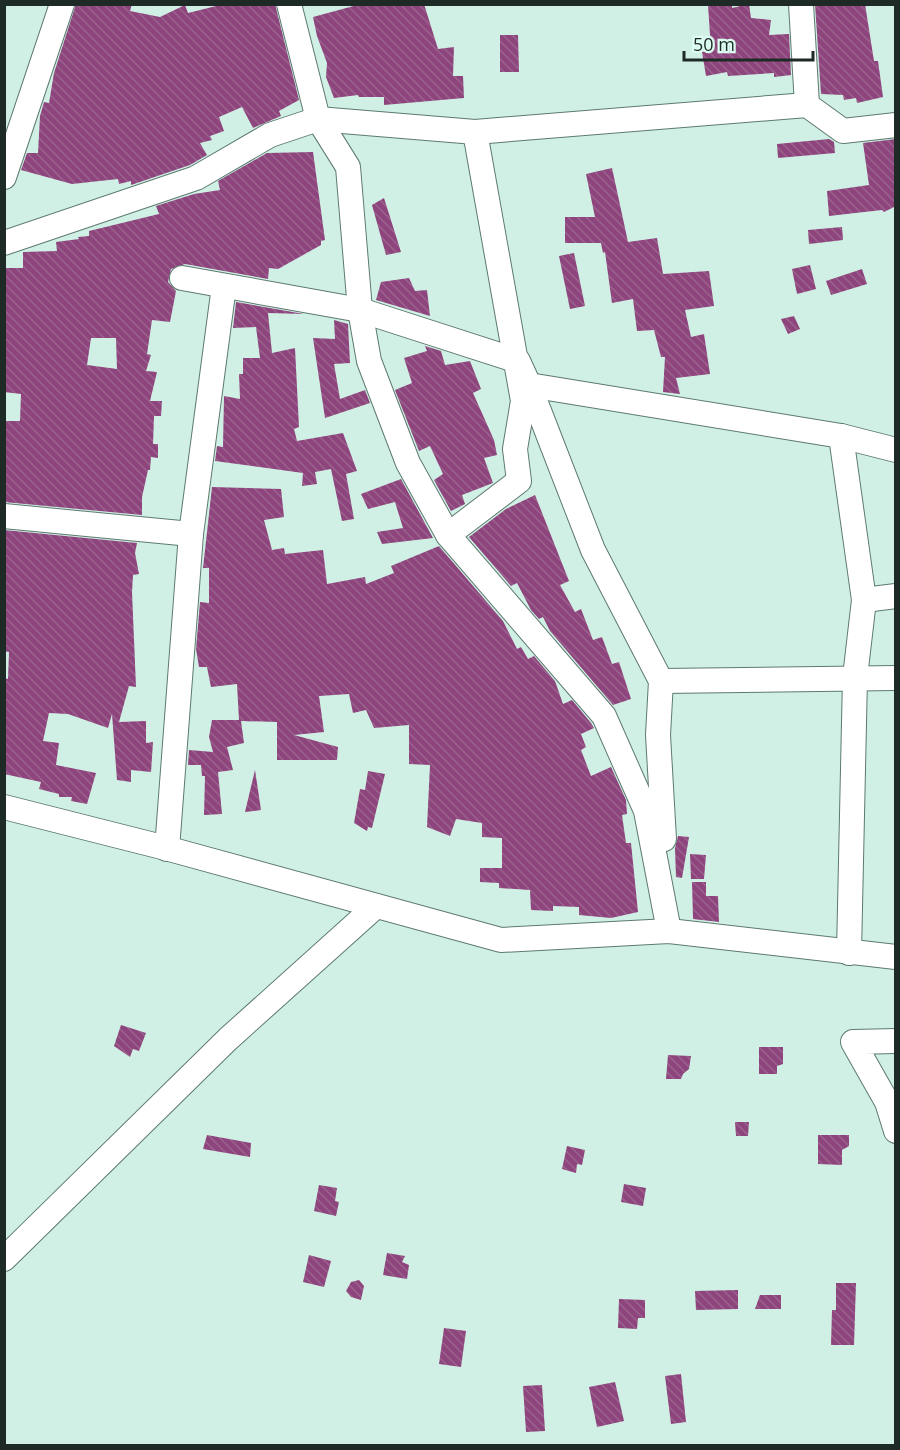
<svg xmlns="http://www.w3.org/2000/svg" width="900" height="1450" viewBox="0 0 900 1450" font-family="'Open Sans',sans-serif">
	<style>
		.building { fill: url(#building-back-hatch); fill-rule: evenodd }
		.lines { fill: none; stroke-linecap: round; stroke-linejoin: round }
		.minor-casing { stroke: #5d7970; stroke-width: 26 }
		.minor { stroke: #fff; stroke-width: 24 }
	</style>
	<defs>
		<pattern id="building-back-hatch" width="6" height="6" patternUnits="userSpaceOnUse" patternTransform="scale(1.5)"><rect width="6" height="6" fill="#8e447d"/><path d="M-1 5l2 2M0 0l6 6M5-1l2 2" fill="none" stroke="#9a638d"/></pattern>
	</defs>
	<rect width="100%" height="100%" fill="#d1f0e5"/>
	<g class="building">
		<path d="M 76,4 L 132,4 L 130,11 L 160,17 L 185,5 L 188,13 L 224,4 L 275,4 L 299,100 L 279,111 L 281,116 L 253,128 L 242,107 L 219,117 L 224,131 L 210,136 L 212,140 L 200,143 L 207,155 L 190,165 L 131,185 L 131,181 L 119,184 L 118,179 L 72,184 L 21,170 L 27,153 L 38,153 L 40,116 L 44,102 L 49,103 L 54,73 Z"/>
		<path d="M 361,4 L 424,4 L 438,49 L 454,47 L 453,76 L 463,76 L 464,98 L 384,105 L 384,97 L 359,97 L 358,95 L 334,98 L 326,77 L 327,63 L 317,36 L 313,17 Z"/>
		<path d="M 749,4 L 751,18 L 771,20 L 769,35 L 789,34 L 791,75 L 774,77 L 774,73 L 728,76 L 727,72 L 706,76 L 702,52 L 711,50 L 708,5 L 732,5 L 732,8 Z"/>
		<path d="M 815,4 L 865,4 L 874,61 L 878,61 L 883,97 L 857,103 L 856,98 L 844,100 L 843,95 L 821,94 Z"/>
		<path d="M 500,35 L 518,35 L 519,72 L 500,72 Z"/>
		<path d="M 829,139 L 834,142 L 835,153 L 778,158 L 777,144 Z"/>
		<path d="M 896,139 L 896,206 L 884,212 L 882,210 L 829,216 L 827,191 L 869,185 L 863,143 Z"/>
		<path d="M 313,152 L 325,240 L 321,241 L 321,245 L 278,269 L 269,268 L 268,279 L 185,264 L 171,269 L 168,282 L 176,291 L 170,322 L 152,320 L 147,354 L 151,355 L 146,371 L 157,372 L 150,401 L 162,401 L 161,416 L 154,416 L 153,444 L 158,444 L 158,458 L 151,457 L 150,470 L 148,470 L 142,497 L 142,515 L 4,502 L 4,421 L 20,421 L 21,394 L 4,392 L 4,268 L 23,268 L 23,252 L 57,251 L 56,242 L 79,239 L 78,237 L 89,236 L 89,231 L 159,214 L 156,206 L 194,194 L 220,190 L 218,181 L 267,153 ZM 91,338 L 116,338 L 117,369 L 87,365 Z"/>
		<path d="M 612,168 L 628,242 L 657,238 L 663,274 L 709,271 L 714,306 L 685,310 L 691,337 L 704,334 L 710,374 L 676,378 L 680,394 L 663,392 L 665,357 L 661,357 L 654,330 L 637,331 L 633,299 L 612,303 L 605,252 L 603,253 L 601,243 L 565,243 L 565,217 L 595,217 L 586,174 Z"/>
		<path d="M 384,198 L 401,252 L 386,255 L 372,205 Z"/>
		<path d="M 842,227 L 843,240 L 809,244 L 808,230 Z"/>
		<path d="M 574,253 L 585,306 L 570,309 L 559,256 Z"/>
		<path d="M 810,265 L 816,289 L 797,294 L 792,269 Z"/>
		<path d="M 862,269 L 867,284 L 831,295 L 826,281 Z"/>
		<path d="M 409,278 L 415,291 L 427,290 L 430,316 L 376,300 L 381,282 Z"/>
		<path d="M 236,302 L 304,314 L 268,313 L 272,353 L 295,348 L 299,427 L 294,429 L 297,441 L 343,433 L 357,471 L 346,474 L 354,519 L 342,521 L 331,469 L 315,472 L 317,484 L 302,486 L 303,473 L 215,461 L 217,446 L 223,447 L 224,396 L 240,399 L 239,374 L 243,374 L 243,358 L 260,358 L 256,327 L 233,328 Z"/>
		<path d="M 794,316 L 800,329 L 788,334 L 781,319 Z"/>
		<path d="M 334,320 L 348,324 L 350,363 L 334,364 L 340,399 L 365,390 L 370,403 L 325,418 L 313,338 L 335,339 Z"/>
		<path d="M 425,346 L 441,351 L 445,365 L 470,361 L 481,389 L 473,393 L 494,440 L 497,455 L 484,458 L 493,483 L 462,495 L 465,504 L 451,511 L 434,480 L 443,474 L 430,446 L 419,451 L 395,390 L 412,383 L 404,358 L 427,351 Z"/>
		<path d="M 401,479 L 433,538 L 382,544 L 377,532 L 403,528 L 395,502 L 368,509 L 361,494 Z"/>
		<path d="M 212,487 L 281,489 L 284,517 L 264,520 L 272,550 L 284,548 L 285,554 L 323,550 L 327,584 L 365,577 L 366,584 L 394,573 L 391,566 L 439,546 L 503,621 L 517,649 L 521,647 L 528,659 L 534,656 L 555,681 L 563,704 L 572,700 L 591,723 L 594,728 L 581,734 L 586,747 L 581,750 L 591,776 L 611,767 L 626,800 L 627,814 L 622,815 L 626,843 L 631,843 L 638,912 L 611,918 L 579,915 L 579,907 L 553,906 L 553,911 L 531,910 L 530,890 L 499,888 L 499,883 L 480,882 L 480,868 L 502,868 L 502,838 L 482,837 L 482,823 L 456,819 L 450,836 L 427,827 L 430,765 L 409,764 L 409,725 L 374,728 L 366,710 L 353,713 L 349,694 L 319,696 L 324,732 L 294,735 L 338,747 L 337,760 L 277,760 L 277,722 L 241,721 L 244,743 L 227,747 L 233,770 L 218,772 L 222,814 L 204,815 L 205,776 L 202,776 L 201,765 L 188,765 L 189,750 L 213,752 L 209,737 L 212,720 L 239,720 L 237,684 L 211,687 L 207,667 L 199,667 L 196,649 L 200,602 L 209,603 L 209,568 L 203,568 Z"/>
		<path d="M 535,495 L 569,581 L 560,585 L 575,612 L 581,609 L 593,640 L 602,637 L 612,664 L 619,662 L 631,699 L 613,705 L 550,631 L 543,617 L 539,619 L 531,610 L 517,583 L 511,586 L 469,537 L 506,509 Z"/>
		<path d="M 4,530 L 137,543 L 135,553 L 139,574 L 133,575 L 132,592 L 136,687 L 129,686 L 119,722 L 146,721 L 146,743 L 153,742 L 151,772 L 131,770 L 131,782 L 117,780 L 112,714 L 108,728 L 68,714 L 49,713 L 43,741 L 59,743 L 56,765 L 96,773 L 87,804 L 71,801 L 72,797 L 59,797 L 59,794 L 39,789 L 41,782 L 4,774 L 4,678 L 8,679 L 9,652 L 4,651 Z"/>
		<path d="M 255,770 L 261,810 L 245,812 Z"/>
		<path d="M 368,771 L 385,774 L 372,828 L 368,827 L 367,831 L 354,823 L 360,789 L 365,790 Z"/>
		<path d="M 678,836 L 689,837 L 682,878 L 676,877 L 675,848 Z"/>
		<path d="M 690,854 L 706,855 L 704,879 L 691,879 Z"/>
		<path d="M 692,882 L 706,882 L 706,896 L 718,896 L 719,922 L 693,919 Z"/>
		<path d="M 121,1025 L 146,1033 L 139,1051 L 133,1049 L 130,1057 L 114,1046 Z"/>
		<path d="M 759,1047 L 783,1047 L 783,1064 L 777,1066 L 777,1074 L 759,1074 Z"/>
		<path d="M 668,1055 L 691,1056 L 689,1069 L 683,1074 L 681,1079 L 666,1079 Z"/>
		<path d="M 735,1122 L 749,1122 L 748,1136 L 736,1136 Z"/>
		<path d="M 207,1135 L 251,1143 L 250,1157 L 203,1149 Z"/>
		<path d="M 818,1135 L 849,1135 L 849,1146 L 842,1150 L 842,1165 L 818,1164 Z"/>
		<path d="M 567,1146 L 585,1150 L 582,1165 L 577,1164 L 576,1173 L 562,1169 Z"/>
		<path d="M 624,1184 L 646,1188 L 643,1206 L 621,1202 Z"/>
		<path d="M 319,1185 L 337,1188 L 335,1201 L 339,1202 L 336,1216 L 314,1211 Z"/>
		<path d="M 387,1253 L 405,1256 L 402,1262 L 409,1265 L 407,1279 L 383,1275 Z"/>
		<path d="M 309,1255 L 331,1261 L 324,1287 L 303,1282 Z"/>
		<path d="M 359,1280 L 364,1286 L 361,1300 L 351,1297 L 346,1291 L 351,1282 Z"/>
		<path d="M 836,1283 L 856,1283 L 854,1345 L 831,1345 L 832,1310 L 836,1310 Z"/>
		<path d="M 738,1290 L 738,1309 L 696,1310 L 695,1291 Z"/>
		<path d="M 760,1295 L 781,1295 L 781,1309 L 755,1309 Z"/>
		<path d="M 619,1299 L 645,1300 L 645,1318 L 638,1318 L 637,1329 L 618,1328 Z"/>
		<path d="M 444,1328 L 466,1331 L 461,1367 L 439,1364 Z"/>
		<path d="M 681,1374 L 686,1422 L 671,1424 L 665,1376 Z"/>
		<path d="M 615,1382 L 624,1421 L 597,1427 L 589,1387 Z"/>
		<path d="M 542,1385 L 545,1431 L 526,1432 L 523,1386 Z"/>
	</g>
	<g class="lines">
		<g class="minor-casing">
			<g id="minor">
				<path d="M 289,4 L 318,119 L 348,167 L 360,310 L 369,361 L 408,463 L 448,535 L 604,716 L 646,811 L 669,931"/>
				<path d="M 801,4 L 807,105"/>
				<path d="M 4,177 L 62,4"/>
				<path d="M 4,243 L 196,178 L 270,135 L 318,119 L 475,132 L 807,105 L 843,131 L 896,125"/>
				<path d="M 182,278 L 360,310 L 518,361 L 529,385 L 841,436 L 896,450"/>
				<path d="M 529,385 L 593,550 L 661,681 L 658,735 L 664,839"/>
				<path d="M 841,436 L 864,600 L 855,677 L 849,953"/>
				<path d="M 4,516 L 191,534"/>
				<path d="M 448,535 L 519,481 L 515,449 L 523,401 L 475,132"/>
				<path d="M 864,600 L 896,596"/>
				<path d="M 661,681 L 896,678"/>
				<path d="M 4,807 L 162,847 L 501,940 L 669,931 L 896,957"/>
				<path d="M 167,849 L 191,534 L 224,286"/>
				<path d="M 896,1041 L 853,1042 L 887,1102 L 896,1131"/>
				<path d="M 4,1259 L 228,1039 L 376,906"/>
			</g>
		</g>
		<use href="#minor" class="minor"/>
	</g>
	<rect width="900" height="1450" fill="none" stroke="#1e2a26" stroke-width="12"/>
	<path d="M684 51v9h129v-9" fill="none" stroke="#1e2a26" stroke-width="3"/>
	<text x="693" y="51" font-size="18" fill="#1e2a26" stroke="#defdf2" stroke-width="4.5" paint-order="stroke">50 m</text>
</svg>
